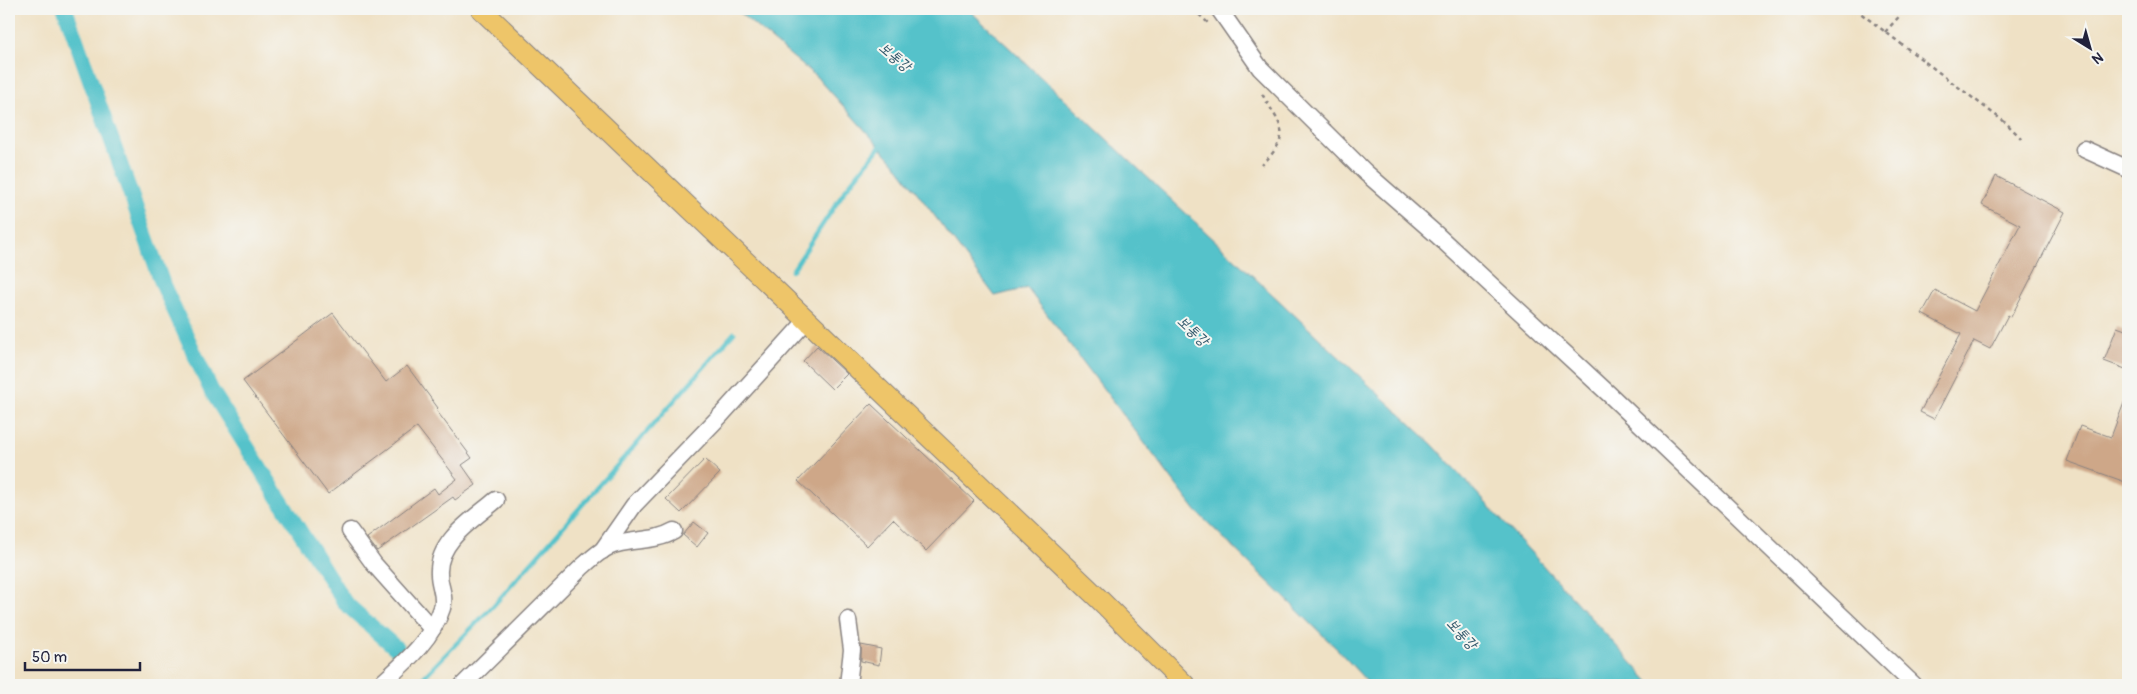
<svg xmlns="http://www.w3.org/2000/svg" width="2137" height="694" viewBox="0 0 2137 694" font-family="Pangolin,'Poor Story',sans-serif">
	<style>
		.water { fill: #54c2ca; stroke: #3b7282 }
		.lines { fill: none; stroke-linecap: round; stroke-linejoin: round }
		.stream { stroke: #54c2ca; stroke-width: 4.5 }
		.canal { stroke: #54c2ca; stroke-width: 16 }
		.building { fill: #cea788 }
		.minor-casing { stroke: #888280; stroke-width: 19 }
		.major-casing { stroke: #888280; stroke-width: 22 }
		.path { stroke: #888280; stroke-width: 2.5; stroke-dasharray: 4 4; stroke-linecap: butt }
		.minor { stroke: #fff; stroke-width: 16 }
		.major { stroke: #eec569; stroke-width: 20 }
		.labels { text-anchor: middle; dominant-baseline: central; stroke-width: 4; stroke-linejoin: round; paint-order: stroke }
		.water-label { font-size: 15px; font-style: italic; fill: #345a6d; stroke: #f6f6f2 }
	</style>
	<rect width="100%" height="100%" fill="#f6f6f2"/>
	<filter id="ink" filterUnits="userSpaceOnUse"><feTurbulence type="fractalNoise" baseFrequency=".02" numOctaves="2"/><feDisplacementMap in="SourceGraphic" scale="10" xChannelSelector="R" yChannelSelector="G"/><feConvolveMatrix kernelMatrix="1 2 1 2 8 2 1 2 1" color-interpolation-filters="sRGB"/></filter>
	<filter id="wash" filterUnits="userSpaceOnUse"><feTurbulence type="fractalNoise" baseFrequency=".0096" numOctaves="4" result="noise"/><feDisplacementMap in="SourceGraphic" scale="20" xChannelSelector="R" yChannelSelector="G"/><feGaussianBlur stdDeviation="1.12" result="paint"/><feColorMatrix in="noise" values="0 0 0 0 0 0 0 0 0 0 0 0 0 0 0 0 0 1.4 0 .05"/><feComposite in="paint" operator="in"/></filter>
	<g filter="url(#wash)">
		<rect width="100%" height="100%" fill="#efe1c5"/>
		<path class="water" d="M 735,9 L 968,9 L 1433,445 L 1652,685 L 1370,685 L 1339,651 L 1196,511 L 1027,288 L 995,296 L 897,166 L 819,79 Z"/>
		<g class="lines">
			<g class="stream">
				<path d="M 792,271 L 846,189 L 883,143"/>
				<path d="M 416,685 L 493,606 L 734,333"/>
			</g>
			<path class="canal" d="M 65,9 L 163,285 L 211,390 L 345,603 L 397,649"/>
		</g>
		<g id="blocks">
			<g class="building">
				<path d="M 1996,176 L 2065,212 L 2011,317 L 2008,315 L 1990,349 L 1974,341 L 1934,419 L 1920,412 L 1961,334 L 1922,314 L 1935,290 L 1975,311 L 2020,225 L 1982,205 Z"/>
				<path d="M 333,313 L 386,382 L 407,366 L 438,408 L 436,410 L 472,458 L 462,465 L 476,485 L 455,500 L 453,497 L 377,551 L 367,538 L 434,488 L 438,494 L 457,479 L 417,427 L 328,494 L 243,381 Z"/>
				<path d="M 2117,327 L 2128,331 L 2128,370 L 2104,361 Z"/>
				<path d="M 817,346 L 847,374 L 832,389 L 803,361 Z"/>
				<path d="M 2127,395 L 2128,483 L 2067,461 L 2080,426 L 2111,437 Z"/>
				<path d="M 871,404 L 974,501 L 926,551 L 893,519 L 867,546 L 798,481 Z"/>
				<path d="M 705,459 L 720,473 L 681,513 L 666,499 Z"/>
				<path d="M 694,522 L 708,533 L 697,547 L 683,535 Z"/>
				<path d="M 861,645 L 881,649 L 879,665 L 861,661 Z"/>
			</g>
		</g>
	</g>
	<g filter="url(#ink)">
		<use href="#blocks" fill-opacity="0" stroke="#888280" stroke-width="1"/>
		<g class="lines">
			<g class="minor-casing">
				<g id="minor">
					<path d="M 1219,9 L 1260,68 L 1365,172 L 1437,235 L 1609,394 L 1914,685"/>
					<path d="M 2084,149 L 2128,169"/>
					<path d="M 350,531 L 374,564 L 432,629"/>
					<path d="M 602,551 L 634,505 L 722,414 L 807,320"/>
					<path d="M 380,685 C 404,663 432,640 442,608 C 446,596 439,586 439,574 C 437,541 474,519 496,500"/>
					<path d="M 463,685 L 581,568 C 591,559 603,547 617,544 C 636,539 657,541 674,531"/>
					<path d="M 848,685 L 852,650 L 848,620"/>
				</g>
			</g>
			<g class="major-casing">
				<path id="major" d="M 481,9 L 1098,598 L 1185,685"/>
			</g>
			<g class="path">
				<path d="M 1193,9 L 1208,23"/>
				<path d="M 1855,9 L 2006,123 L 2023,140"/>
				<path d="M 1885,32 L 1906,9"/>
				<path d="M 1262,94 C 1282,128 1293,133 1262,165"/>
			</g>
			<use href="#minor" class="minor"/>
			<use href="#major" class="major"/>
		</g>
	</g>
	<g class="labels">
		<g class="water-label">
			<text transform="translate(895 57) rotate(40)">보통강</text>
			<text transform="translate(1193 331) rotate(43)">보통강</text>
			<text transform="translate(1462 634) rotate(47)">보통강</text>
		</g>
	</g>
	<rect width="2137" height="694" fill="none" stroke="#f6f6f2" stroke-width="30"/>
	<g transform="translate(2090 48) rotate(143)" stroke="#f6f6f2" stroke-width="4" paint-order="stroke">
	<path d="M0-4L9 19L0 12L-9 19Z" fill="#22223b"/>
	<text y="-8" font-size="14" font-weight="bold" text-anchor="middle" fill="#22223b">N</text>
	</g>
	<path d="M25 662v8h115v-8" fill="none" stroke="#22223b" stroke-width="2.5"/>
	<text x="32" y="662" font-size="15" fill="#22223b" stroke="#f6f6f2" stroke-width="4" paint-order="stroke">50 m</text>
</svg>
